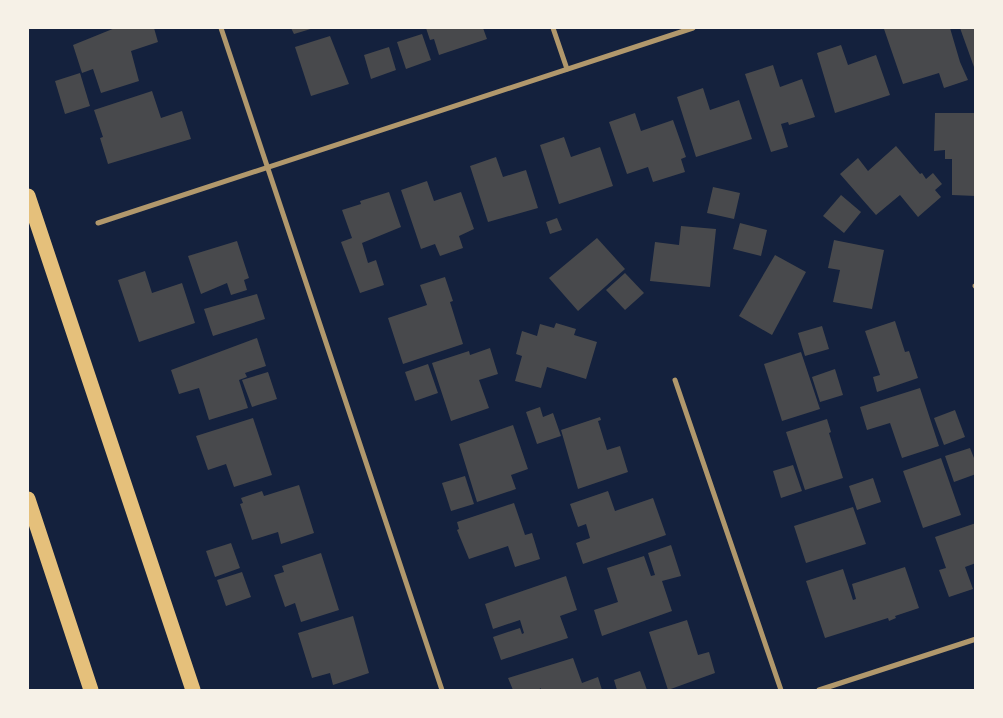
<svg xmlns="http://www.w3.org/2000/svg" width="1003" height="718" viewBox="0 0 1003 718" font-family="'Fira Sans Condensed',sans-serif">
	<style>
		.building { fill: #48494c }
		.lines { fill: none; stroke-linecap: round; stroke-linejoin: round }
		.minor { stroke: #b1986c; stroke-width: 5 }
		.motorway { stroke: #e5c07b; stroke-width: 15 }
	</style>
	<rect width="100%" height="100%" fill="#14213d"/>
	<g class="building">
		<path d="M 115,28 L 154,28 L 158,42 L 131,51 L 139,81 L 101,93 L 93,69 L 82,73 L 73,45 Z"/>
		<path d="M 291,28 L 314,28 L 294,34 Z"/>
		<path d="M 426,28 L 483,28 L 487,39 L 439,55 L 434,39 L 430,40 Z"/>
		<path d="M 890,28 L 950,28 L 960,62 L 968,80 L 944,88 L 939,73 L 903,84 L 884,29 Z"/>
		<path d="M 960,28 L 976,28 L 976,66 L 974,67 Z"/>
		<path d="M 422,34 L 431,60 L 406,69 L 397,42 Z"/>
		<path d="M 330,36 L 349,84 L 311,96 L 295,47 Z"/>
		<path d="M 841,45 L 848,65 L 876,55 L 890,95 L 835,113 L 817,53 Z"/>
		<path d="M 389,47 L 396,70 L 371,79 L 364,55 Z"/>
		<path d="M 773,65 L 780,87 L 802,79 L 815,117 L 789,125 L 788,122 L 781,124 L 788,147 L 771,152 L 745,74 Z"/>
		<path d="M 80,73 L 90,106 L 65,114 L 55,81 Z"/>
		<path d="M 703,88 L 710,110 L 739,100 L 752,139 L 696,157 L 677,97 Z"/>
		<path d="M 152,91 L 161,118 L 182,111 L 191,139 L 108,164 L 100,138 L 103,137 L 94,110 Z"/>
		<path d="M 635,113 L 641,131 L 673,120 L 686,157 L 681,159 L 685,172 L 653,182 L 648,167 L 627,174 L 609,122 Z"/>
		<path d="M 935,113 L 976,113 L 976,196 L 952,195 L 952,159 L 945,159 L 945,150 L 934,151 Z"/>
		<path d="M 564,137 L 571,157 L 600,147 L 613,186 L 559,204 L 540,145 Z"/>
		<path d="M 896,146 L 920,174 L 922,173 L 926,179 L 933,173 L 942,184 L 935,190 L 941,197 L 918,217 L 900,195 L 876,215 L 840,174 L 858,158 L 868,171 Z"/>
		<path d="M 496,157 L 503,177 L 526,170 L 538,208 L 488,222 L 470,166 Z"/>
		<path d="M 427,181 L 434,201 L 461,192 L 474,229 L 459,236 L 463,248 L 440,256 L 435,244 L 421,249 L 401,190 Z"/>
		<path d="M 713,187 L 740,193 L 734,219 L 707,213 Z"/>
		<path d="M 389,192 L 401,227 L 362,243 L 368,263 L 376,260 L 384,285 L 360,293 L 341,242 L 352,238 L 342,210 L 361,204 L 360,201 Z"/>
		<path d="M 841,195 L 861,212 L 844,233 L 823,216 Z"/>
		<path d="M 557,218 L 562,230 L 550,234 L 546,222 Z"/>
		<path d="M 740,223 L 767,230 L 761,256 L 733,249 Z"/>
		<path d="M 681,226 L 716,229 L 710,287 L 650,281 L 655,242 L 679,245 Z"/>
		<path d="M 597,238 L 625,269 L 578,311 L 549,278 Z"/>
		<path d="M 834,240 L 884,250 L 872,309 L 833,302 L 840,270 L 828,268 Z"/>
		<path d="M 237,241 L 249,278 L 244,280 L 247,290 L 231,295 L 227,283 L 201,294 L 188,256 Z"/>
		<path d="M 775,255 L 806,272 L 772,335 L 739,316 Z"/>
		<path d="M 145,271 L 152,293 L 182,283 L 195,323 L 139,342 L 118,280 Z"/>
		<path d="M 625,273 L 644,293 L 625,310 L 606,290 Z"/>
		<path d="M 445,277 L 453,301 L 450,302 L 463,344 L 403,364 L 388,318 L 427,305 L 420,285 Z"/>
		<path d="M 257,294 L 265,319 L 213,336 L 204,309 Z"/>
		<path d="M 895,321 L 905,352 L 909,351 L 918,378 L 877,392 L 873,377 L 880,375 L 865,331 Z"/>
		<path d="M 556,323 L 576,329 L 574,335 L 597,342 L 586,379 L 547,367 L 541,388 L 515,381 L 522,356 L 516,354 L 522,331 L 537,336 L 540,324 L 554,328 Z"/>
		<path d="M 822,326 L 829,349 L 805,356 L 798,333 Z"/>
		<path d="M 257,338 L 266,366 L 245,373 L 247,377 L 239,380 L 248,408 L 209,420 L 199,388 L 179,394 L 171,370 Z"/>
		<path d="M 490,348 L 498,374 L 479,380 L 489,408 L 451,421 L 432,363 L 469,351 L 470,355 Z"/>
		<path d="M 801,352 L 820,409 L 782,421 L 764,364 Z"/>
		<path d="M 428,364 L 438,393 L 415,401 L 405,372 Z"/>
		<path d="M 835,369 L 843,395 L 820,402 L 812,377 Z"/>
		<path d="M 268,372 L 277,399 L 252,407 L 242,380 Z"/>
		<path d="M 920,388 L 939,446 L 902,458 L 890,423 L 867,430 L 860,407 Z"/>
		<path d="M 540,407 L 543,417 L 553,413 L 561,436 L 537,444 L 526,412 Z"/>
		<path d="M 955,410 L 965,437 L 944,445 L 934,418 Z"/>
		<path d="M 600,417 L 601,420 L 598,421 L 607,450 L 620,446 L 628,472 L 578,489 L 561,430 Z"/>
		<path d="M 253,418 L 272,475 L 234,487 L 226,464 L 208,470 L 196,436 Z"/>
		<path d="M 827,419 L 831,432 L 829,433 L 843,478 L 805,490 L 786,432 Z"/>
		<path d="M 513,425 L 528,469 L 511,475 L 516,489 L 477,502 L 459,444 Z"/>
		<path d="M 970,448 L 976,463 L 976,474 L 954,482 L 945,456 Z"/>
		<path d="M 941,458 L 961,515 L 923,528 L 903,471 Z"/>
		<path d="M 793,465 L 802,491 L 781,498 L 773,471 Z"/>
		<path d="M 465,476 L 474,504 L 451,511 L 442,483 Z"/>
		<path d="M 873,478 L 881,502 L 857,510 L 849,486 Z"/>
		<path d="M 299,485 L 314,533 L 281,544 L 278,532 L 252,540 L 240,504 L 243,503 L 241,498 L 262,491 L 264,496 Z"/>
		<path d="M 608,491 L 615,511 L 653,498 L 666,535 L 583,564 L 576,543 L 590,538 L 586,524 L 578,527 L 570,504 Z"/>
		<path d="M 514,503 L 525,535 L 532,533 L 540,559 L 515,567 L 508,546 L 469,559 L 457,530 L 459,529 L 457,522 Z"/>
		<path d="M 853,507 L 866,544 L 806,563 L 794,526 Z"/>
		<path d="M 976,523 L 976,563 L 965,567 L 973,589 L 949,597 L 939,570 L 946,568 L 935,537 Z"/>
		<path d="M 231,543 L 240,568 L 215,577 L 206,551 Z"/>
		<path d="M 671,545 L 681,576 L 662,581 L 672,611 L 602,636 L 594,610 L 618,602 L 607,568 L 644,556 L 651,576 L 655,575 L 648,553 Z"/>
		<path d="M 321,553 L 339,610 L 301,622 L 295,603 L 285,607 L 274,575 L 284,572 L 282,566 Z"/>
		<path d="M 905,567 L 919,608 L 895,616 L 896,618 L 889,621 L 888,618 L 825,638 L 806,581 L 843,569 L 853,600 L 856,599 L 852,584 Z"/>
		<path d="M 242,572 L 251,597 L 226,606 L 217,580 Z"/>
		<path d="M 566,576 L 577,610 L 560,616 L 568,638 L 501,660 L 493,637 L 520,628 L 522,634 L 524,633 L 520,620 L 493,629 L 485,604 Z"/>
		<path d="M 353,616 L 369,673 L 333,685 L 330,673 L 312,678 L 298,633 Z"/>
		<path d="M 687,620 L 698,655 L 709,652 L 715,673 L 668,690 L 649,632 Z"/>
		<path d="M 573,658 L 582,683 L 598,677 L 602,690 L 541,690 L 541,688 L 538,690 L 513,690 L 508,678 Z"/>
		<path d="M 640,671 L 647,690 L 617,690 L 614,680 Z"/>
	</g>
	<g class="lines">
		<g class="minor">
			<path d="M 221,28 L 442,690"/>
			<path d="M 553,28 L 567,69"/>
			<path d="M 98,223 L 693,28"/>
			<path d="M 975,286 L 976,287"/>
			<path d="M 675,380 L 781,690"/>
			<path d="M 819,690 L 976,639"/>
		</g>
		<g class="motorway">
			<path d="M 28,196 L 193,690"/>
			<path d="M 28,499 L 91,690"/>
		</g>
	</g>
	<rect width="1003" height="718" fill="none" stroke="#f6f1e7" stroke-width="58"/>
</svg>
